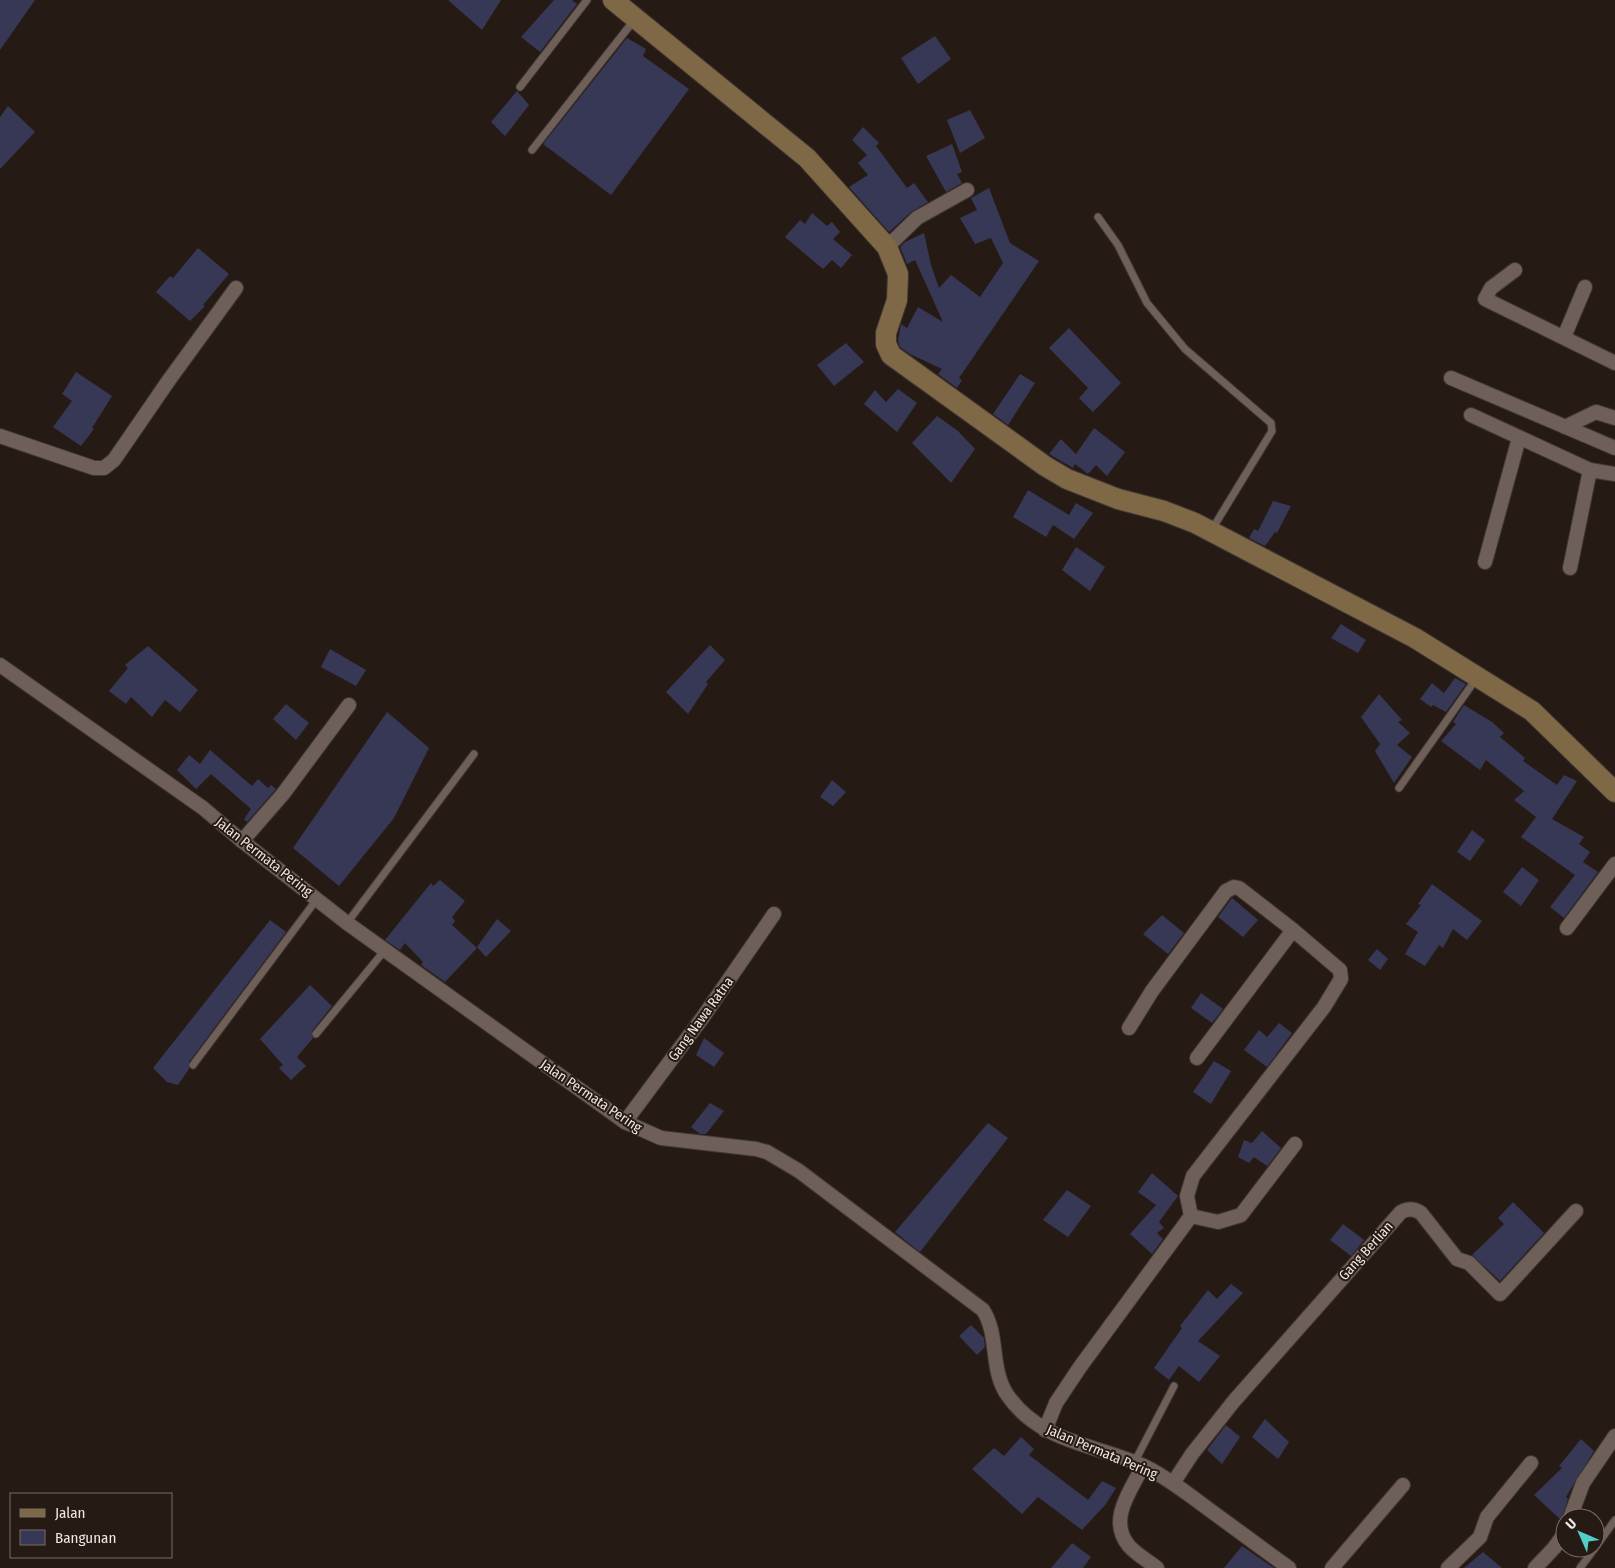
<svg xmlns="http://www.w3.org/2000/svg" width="1615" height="1568" viewBox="0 0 1615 1568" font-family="'Fira Sans Condensed',sans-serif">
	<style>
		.building { fill: #373756 }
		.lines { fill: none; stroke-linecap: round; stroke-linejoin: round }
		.lane-casing { stroke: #403734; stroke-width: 9 }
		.street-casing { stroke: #403734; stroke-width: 16 }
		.secondary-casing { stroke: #403734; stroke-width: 22 }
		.lane { stroke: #6e5f58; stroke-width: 7 }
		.street { stroke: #6e5f58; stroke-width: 14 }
		.secondary { stroke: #7f6846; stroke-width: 20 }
		.labels { text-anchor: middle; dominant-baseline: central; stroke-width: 4; stroke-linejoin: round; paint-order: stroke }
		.street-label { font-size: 14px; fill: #f0e7e3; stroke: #261b14 }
	</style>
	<rect width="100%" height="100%" fill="#261b14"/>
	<g class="building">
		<path d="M 0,0 L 35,0 L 0,50 Z"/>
		<path d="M 448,0 L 501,0 L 482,30 Z"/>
		<path d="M 554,0 L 572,0 L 577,4 L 540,52 L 521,37 Z"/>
		<path d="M 935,36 L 951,59 L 918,84 L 901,58 Z"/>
		<path d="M 627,38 L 646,49 L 643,56 L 689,89 L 611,195 L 543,144 Z"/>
		<path d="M 517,91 L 529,105 L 505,136 L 491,122 Z"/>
		<path d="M 8,106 L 35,132 L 0,169 L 0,117 Z"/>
		<path d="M 970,110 L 985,138 L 960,153 L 947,120 Z"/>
		<path d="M 863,127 L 879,143 L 876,146 L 907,188 L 914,183 L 928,202 L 911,212 L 889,232 L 849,187 L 868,175 L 858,163 L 867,155 L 852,140 Z"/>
		<path d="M 952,144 L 962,172 L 957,174 L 962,183 L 946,192 L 926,156 Z"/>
		<path d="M 989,188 L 1010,243 L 1039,261 L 959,378 L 962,380 L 957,388 L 938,374 L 942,369 L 910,354 L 900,347 L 898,341 L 901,324 L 907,328 L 918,307 L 943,322 L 915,260 L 907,264 L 900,247 L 905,242 L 924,233 L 931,265 L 939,288 L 951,275 L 980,297 L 1003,263 L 991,238 L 975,244 L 960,218 L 977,210 L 971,198 Z"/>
		<path d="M 812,213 L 827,226 L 832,222 L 840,232 L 833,239 L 852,255 L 841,268 L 832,260 L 823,269 L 785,237 L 800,220 L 805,224 Z"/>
		<path d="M 198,248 L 229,274 L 203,305 L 205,306 L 190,321 L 156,292 L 170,276 L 173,278 Z"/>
		<path d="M 1069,328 L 1121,383 L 1093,412 L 1079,398 L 1088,388 L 1049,348 Z"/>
		<path d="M 846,343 L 864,362 L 834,386 L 817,365 Z"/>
		<path d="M 76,372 L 112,396 L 92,428 L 94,429 L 81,446 L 53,427 L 72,401 L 62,394 Z"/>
		<path d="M 1020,374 L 1035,383 L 1008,425 L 993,414 Z"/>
		<path d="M 898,389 L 917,403 L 897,432 L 864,404 L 875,390 L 886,402 Z"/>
		<path d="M 937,416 L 958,431 L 975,449 L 951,483 L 912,443 Z"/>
		<path d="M 1094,428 L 1125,452 L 1107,476 L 1096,465 L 1088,474 L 1075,464 L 1073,468 L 1049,454 L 1061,439 L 1076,454 Z"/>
		<path d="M 1028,490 L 1069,515 L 1076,503 L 1093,513 L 1074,539 L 1053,525 L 1046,537 L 1013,517 Z"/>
		<path d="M 1273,501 L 1291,506 L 1277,533 L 1275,532 L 1265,546 L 1249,538 L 1254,529 L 1258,531 Z"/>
		<path d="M 1076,547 L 1105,567 L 1090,591 L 1062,570 Z"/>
		<path d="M 1341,624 L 1366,640 L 1358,653 L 1331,638 Z"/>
		<path d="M 710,645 L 725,660 L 706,682 L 708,684 L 688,714 L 666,692 Z"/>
		<path d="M 148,646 L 198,690 L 180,712 L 165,700 L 152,717 L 131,697 L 126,704 L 109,691 L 128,668 L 125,665 Z"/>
		<path d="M 330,649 L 366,670 L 356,686 L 321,667 Z"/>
		<path d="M 1455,678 L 1466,684 L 1446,712 L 1433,705 L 1431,707 L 1420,699 L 1432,683 L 1444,693 Z"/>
		<path d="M 1379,694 L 1402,720 L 1398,722 L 1410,733 L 1397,745 L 1412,757 L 1394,783 L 1375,751 L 1380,744 L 1361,717 Z"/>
		<path d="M 286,704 L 309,723 L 296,740 L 273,719 Z"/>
		<path d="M 1464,705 L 1492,722 L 1504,733 L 1500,737 L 1525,758 L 1523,761 L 1557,785 L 1564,775 L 1577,781 L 1552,819 L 1584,837 L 1579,844 L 1590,852 L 1583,862 L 1598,872 L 1564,918 L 1550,907 L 1575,875 L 1521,837 L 1536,817 L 1514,800 L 1524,791 L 1486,760 L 1480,770 L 1441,741 L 1456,724 L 1453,722 Z"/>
		<path d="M 387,712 L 429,748 L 394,818 L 339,886 L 293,848 Z"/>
		<path d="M 210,750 L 252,786 L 258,779 L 268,788 L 271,785 L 276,789 L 247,822 L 244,819 L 251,809 L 211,774 L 196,789 L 177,770 L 189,755 L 200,764 Z"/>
		<path d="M 832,780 L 846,792 L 833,806 L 820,797 Z"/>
		<path d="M 1472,830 L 1485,840 L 1470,861 L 1457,852 Z"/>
		<path d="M 1522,867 L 1539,880 L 1521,906 L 1503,892 Z"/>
		<path d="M 440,880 L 465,901 L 452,917 L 455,921 L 452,925 L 477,948 L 445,982 L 421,965 L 423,962 L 405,943 L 400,950 L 385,940 L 431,883 L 433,886 Z"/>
		<path d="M 1432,884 L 1482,921 L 1467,940 L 1453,929 L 1443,948 L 1439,945 L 1425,966 L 1405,954 L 1418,932 L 1406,924 L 1421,905 L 1418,904 Z"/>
		<path d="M 1232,898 L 1258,920 L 1243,937 L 1218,917 Z"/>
		<path d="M 1162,915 L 1184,933 L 1168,954 L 1143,934 Z"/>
		<path d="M 497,919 L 511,931 L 486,957 L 477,947 Z"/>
		<path d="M 270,920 L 286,932 L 189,1062 L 189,1069 L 178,1085 L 167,1082 L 153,1068 Z"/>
		<path d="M 1377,949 L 1388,959 L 1380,970 L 1368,960 Z"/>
		<path d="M 310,985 L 332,1006 L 312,1031 L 313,1038 L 297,1057 L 306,1066 L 291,1080 L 279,1068 L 283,1065 L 260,1039 Z"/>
		<path d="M 1201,993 L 1223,1009 L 1212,1023 L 1191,1008 Z"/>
		<path d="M 1279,1023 L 1292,1033 L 1267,1067 L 1244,1050 L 1259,1030 L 1267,1037 Z"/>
		<path d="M 704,1038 L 724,1053 L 714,1067 L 696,1055 Z"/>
		<path d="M 1214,1061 L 1231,1071 L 1211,1104 L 1193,1092 Z"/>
		<path d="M 710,1103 L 724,1111 L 706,1134 L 700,1134 L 691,1127 Z"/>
		<path d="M 988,1123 L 1008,1138 L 920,1252 L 895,1232 Z"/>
		<path d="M 1262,1131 L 1281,1148 L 1269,1164 L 1267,1166 L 1254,1157 L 1249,1163 L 1238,1157 L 1244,1140 L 1252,1143 Z"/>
		<path d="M 1152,1173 L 1178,1196 L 1159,1222 L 1164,1228 L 1157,1233 L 1163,1239 L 1152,1254 L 1130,1234 L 1156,1205 L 1138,1192 Z"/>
		<path d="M 1067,1190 L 1091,1206 L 1068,1237 L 1043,1220 Z"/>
		<path d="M 1513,1202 L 1544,1233 L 1500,1281 L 1472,1255 L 1504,1224 L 1498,1218 Z"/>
		<path d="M 1343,1224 L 1364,1240 L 1351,1256 L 1330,1240 Z"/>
		<path d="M 1231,1284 L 1243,1293 L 1198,1341 L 1220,1356 L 1199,1382 L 1179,1366 L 1169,1380 L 1154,1368 L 1182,1328 L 1180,1326 L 1208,1290 L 1217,1299 Z"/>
		<path d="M 971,1325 L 984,1338 L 985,1347 L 977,1355 L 959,1336 Z"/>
		<path d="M 1265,1419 L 1289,1442 L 1278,1459 L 1252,1437 Z"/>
		<path d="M 1226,1425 L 1240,1437 L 1222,1464 L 1207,1450 Z"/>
		<path d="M 1021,1437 L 1034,1449 L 1029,1455 L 1088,1500 L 1102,1481 L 1116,1488 L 1106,1504 L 1082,1530 L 1038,1497 L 1022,1514 L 972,1469 L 994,1448 L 1004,1456 Z"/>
		<path d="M 1581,1439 L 1594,1451 L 1566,1497 L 1568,1499 L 1561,1520 L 1534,1495 L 1562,1468 L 1559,1466 Z"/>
		<path d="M 1072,1543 L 1091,1557 L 1083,1568 L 1051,1568 Z"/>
		<path d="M 1242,1546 L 1274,1568 L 1224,1568 Z"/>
		<path d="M 1483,1552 L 1502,1568 L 1464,1568 Z"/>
	</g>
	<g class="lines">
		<g class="lane-casing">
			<g id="lane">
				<path d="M 520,87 L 587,0"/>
				<path d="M 532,150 L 635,19"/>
				<path d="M 1098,217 L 1118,245 L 1147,303 L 1185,349 L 1271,423 L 1272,431 L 1211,531"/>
				<path d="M 1399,788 L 1476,679"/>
				<path d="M 347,923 L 474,754"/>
				<path d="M 316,1034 L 385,950"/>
				<path d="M 193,1065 L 317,899"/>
				<path d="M 1134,1463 L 1174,1386"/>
				<path d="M 1595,1548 L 1615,1520"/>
				<path d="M 1580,1568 L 1595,1548"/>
			</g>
		</g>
		<g class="street-casing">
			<g id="street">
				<path d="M 887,247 L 917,218 L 967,190"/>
				<path d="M 1515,270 L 1491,288 L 1485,299 L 1615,363"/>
				<path d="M 1564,337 L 1585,287"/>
				<path d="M 1451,378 L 1615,448"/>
				<path d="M 1471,415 L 1590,470"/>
				<path d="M 1565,427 L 1596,412 L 1615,418"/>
				<path d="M 0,436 L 94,468 L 104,468 L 114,460 L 169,380 L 236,288"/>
				<path d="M 1485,562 L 1519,438"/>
				<path d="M 1570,568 L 1590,470 L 1615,474"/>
				<path d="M 0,665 L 203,808 L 242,841 L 347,923 L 625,1122 L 661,1138 L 756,1149 L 767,1152 L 799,1171 L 983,1310 C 999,1335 990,1367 1006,1393 C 1039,1443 1095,1444 1144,1466 C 1166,1477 1187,1493 1207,1508 C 1234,1528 1262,1548 1289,1568"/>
				<path d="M 242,841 L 283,794 L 349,705"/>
				<path d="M 1567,928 L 1615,864"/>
				<path d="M 1129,1028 L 1152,991 L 1226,891 L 1234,887 L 1239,888 L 1293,930"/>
				<path d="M 625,1122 L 703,1017 L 774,914"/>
				<path d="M 1191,1216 L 1218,1222 L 1241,1215 L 1295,1144"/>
				<path d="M 1045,1430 L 1056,1403 L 1080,1367 L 1191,1216 L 1187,1196 L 1193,1176 L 1324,1007 L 1341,979 L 1340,970 L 1293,930 L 1197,1058"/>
				<path d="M 1143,1466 C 1131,1490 1107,1520 1129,1546 C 1136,1554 1148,1561 1157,1568"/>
				<path d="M 1173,1483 L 1192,1454 L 1234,1401 L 1401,1212 C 1408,1208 1415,1209 1421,1213 L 1457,1259 L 1469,1263 L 1500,1294 L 1576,1211"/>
				<path d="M 1570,1518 L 1583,1483 L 1615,1436"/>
				<path d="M 1332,1568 L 1403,1485"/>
				<path d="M 1448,1568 L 1480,1537 L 1487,1517 L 1531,1463"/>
				<path d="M 1535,1568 L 1554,1548 L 1565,1533"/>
			</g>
		</g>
		<g class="secondary-casing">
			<path id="secondary" d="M 613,0 L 807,158 L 887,247 L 898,274 L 897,300 L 886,333 L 886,344 L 891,355 L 1045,466 L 1067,479 L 1118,499 L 1164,511 L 1195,523 L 1415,638 L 1532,711 L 1615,792"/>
		</g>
		<use href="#lane" class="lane"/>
		<use href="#street" class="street"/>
		<use href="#secondary" class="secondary"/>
	</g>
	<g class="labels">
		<g class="street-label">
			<text transform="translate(264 857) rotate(38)">Jalan Permata Pering</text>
			<text transform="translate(701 1019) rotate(-54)">Gang Nawa Ratna</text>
			<text transform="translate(591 1096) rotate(34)">Jalan Permata Pering</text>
			<text transform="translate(1366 1251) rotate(-48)">Gang Berlian</text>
			<text transform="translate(1102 1452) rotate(23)">Jalan Permata Pering</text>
		</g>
	</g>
	<rect x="10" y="1493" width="162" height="65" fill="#261b14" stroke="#776d67"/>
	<rect x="20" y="1509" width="25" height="8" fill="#7f6846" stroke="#776d67"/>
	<text x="55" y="1518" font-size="15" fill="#f0e7e3">Jalan</text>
	<rect x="20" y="1530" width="25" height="15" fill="#373756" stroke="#776d67"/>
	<text x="55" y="1543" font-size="15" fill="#f0e7e3">Bangunan</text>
	<g transform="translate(1580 1533) rotate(315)"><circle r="24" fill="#261b14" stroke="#776d67"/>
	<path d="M0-4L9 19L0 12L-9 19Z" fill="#54cdc8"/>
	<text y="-8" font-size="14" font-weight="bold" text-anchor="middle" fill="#f0e7e3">U</text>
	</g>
</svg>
